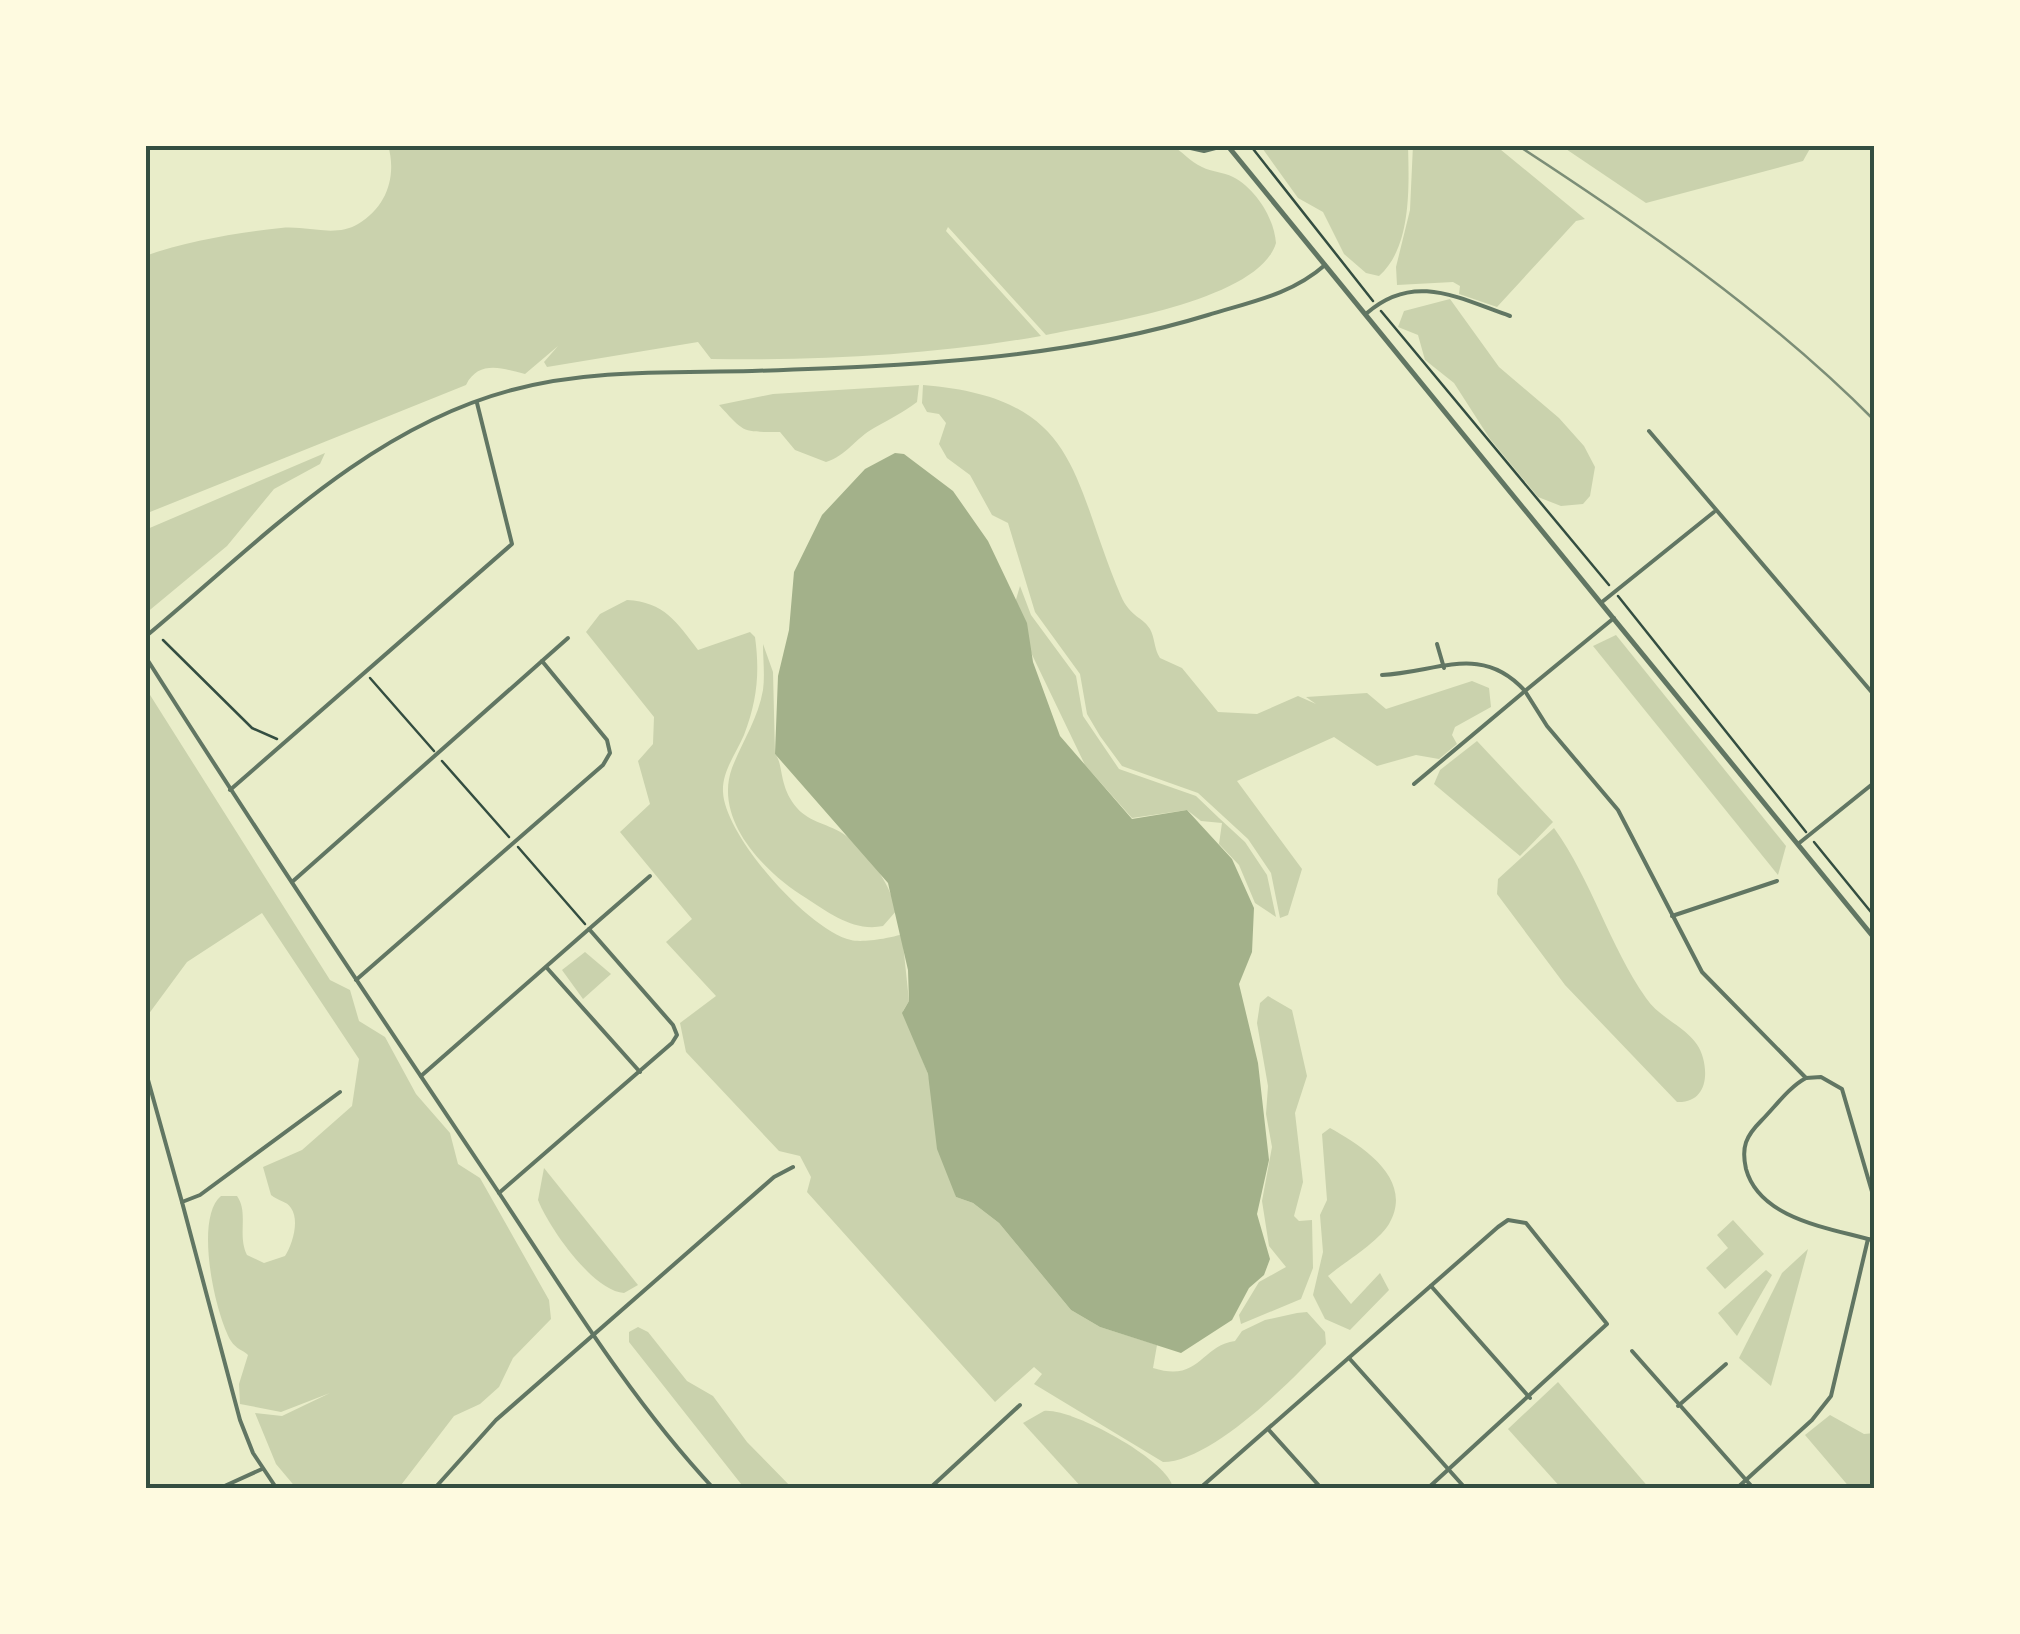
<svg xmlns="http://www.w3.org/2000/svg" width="2020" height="1634" viewBox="0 0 2020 1634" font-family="Arial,sans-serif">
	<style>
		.green { fill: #cad2ad }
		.water { fill: #a3b18a }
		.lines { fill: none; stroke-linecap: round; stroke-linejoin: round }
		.path { stroke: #344e41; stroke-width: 2.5 }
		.minor { stroke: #617663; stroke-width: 4 }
		.tertiary { stroke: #617663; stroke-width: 5 }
		.rail { stroke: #7c8e77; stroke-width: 2.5 }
		.neatline { fill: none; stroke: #344e41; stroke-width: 4 }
	</style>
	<rect width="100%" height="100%" fill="#e9edc9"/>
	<g class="green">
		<path d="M 388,145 L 1170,145 C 1183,151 1190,162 1202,167 C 1212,172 1223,172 1233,177 C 1256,189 1274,218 1276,243 C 1259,301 1099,324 1046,335 L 948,227 L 946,231 L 1041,336 C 934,355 820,361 711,359 L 698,342 L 547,367 L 544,362 L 558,346 L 525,374 C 504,369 479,359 466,385 L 145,514 L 145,256 C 188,241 235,233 281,228 C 306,225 335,238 358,224 C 387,207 397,176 388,145 Z"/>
		<path d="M 1260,145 L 1408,145 C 1409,186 1412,247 1379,276 L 1366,273 L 1344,254 L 1323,212 L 1298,198 Z"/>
		<path d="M 1413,145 L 1495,145 L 1585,219 L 1576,221 L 1497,307 L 1459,294 L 1460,286 L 1453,282 L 1397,285 L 1396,267 L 1410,210 Z"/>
		<path d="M 1560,145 L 1812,145 L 1803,161 L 1646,203 Z"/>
		<path d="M 1450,299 L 1499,367 L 1559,418 L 1584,446 L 1595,467 L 1590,496 L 1583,504 L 1561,506 L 1538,497 L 1490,439 L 1454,383 L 1425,360 L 1418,335 L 1398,327 L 1404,311 Z"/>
		<path d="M 919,385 L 917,402 C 902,413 890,419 874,428 C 856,438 846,456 826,462 L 795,450 L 780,432 C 741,432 745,433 719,405 L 773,394 Z"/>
		<path d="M 923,385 C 1082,398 1070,477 1121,596 C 1130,617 1143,617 1150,629 C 1155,638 1154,649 1160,658 L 1182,668 L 1218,712 L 1257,714 L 1298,696 L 1316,704 L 1306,697 L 1367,693 L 1386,709 L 1472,681 L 1489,688 L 1491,707 L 1455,727 L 1452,735 L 1457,744 L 1439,759 L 1416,755 L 1377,766 L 1334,737 L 1237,781 L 1302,869 L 1288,915 L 1280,918 L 1271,873 L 1248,839 L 1198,793 L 1122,766 L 1100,736 L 1087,714 L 1080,674 L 1035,612 L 1008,523 L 992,515 L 970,475 L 947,458 L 939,444 L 946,423 L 939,414 L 927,412 L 922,403 Z"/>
		<path d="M 325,453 L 320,464 L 274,489 L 227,546 L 145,614 L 145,530 Z"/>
		<path d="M 1020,586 L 1031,615 L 1076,676 L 1083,716 L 1119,769 L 1196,796 L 1219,818 L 1245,842 L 1267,875 L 1276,917 L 1255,903 L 1239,865 L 1219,844 L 1222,823 L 1201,821 L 1187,810 L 1132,818 L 1085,765 L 1012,613 Z"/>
		<path d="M 627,600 C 664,602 677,622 698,650 L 750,632 L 755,637 C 760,673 757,701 744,735 C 736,754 722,771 723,792 C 725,837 810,931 851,940 C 862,943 892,938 902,934 L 909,1001 L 903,1011 L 928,1074 L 956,1197 L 973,1203 L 999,1223 L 1071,1310 L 1100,1327 L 1157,1345 L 1153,1368 C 1200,1383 1200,1346 1235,1341 L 1242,1331 L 1265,1320 L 1297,1313 L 1307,1312 L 1325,1332 L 1326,1344 C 1293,1380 1211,1462 1163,1462 L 1034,1384 L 1042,1374 L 1034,1367 L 995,1402 L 807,1192 L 811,1177 L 800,1156 L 779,1151 L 686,1052 L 680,1023 L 716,996 L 666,942 L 692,919 L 620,832 L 650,804 L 638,761 L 653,744 L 654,717 L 586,632 L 600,614 Z"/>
		<path d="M 1616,635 L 1786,846 L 1778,875 L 1593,646 Z"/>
		<path d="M 763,644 L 773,672 L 775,754 C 784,764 778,786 797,808 C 810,823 830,824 845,835 C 869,852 888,882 897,910 L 883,926 C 854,932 829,913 806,898 C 765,873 713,820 732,768 C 742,742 758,719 763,690 C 765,675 763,659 763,644 Z"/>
		<path d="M 145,687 L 330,980 L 350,990 L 359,1021 L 385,1037 L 416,1094 L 450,1133 L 458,1164 L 480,1178 L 549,1300 L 551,1319 L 513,1358 L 499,1387 L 480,1404 L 454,1416 L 398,1489 L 297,1489 L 276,1464 L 255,1413 L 282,1416 L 330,1393 L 281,1412 L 240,1404 L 239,1384 L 248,1355 C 243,1350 236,1349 231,1341 C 215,1314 194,1218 221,1196 L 237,1196 C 249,1213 237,1235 247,1255 L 264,1263 L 285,1256 C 292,1245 300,1221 291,1208 C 287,1201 278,1201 271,1195 L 263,1167 L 302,1150 L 352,1106 L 359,1059 L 262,913 L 187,962 L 145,1019 Z"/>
		<path d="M 1477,741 L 1553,822 L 1520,856 L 1434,784 L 1440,770 Z"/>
		<path d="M 1554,828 C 1592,881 1609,945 1646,998 C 1662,1022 1696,1029 1703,1058 C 1709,1080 1703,1103 1677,1102 L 1565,985 L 1497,894 L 1498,879 Z"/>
		<path d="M 585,952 L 611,974 L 583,999 L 562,970 Z"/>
		<path d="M 1268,996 L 1292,1010 L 1307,1076 L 1295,1113 L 1303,1182 L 1294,1216 L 1299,1221 L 1312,1220 L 1313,1268 L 1301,1299 L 1241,1324 L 1239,1315 L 1259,1282 L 1286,1267 L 1269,1246 L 1262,1201 L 1272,1147 L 1266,1114 L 1268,1086 L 1257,1023 L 1260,1003 Z"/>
		<path d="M 1330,1128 C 1362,1146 1415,1179 1389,1224 C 1377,1243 1346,1261 1328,1276 L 1351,1304 L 1380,1273 L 1389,1290 L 1350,1330 L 1325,1319 L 1313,1295 L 1323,1252 L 1320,1215 L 1327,1200 L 1322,1134 Z"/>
		<path d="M 544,1168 L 638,1285 L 624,1293 C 593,1291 549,1228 538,1200 Z"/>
		<path d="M 1733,1220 L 1764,1254 L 1725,1289 L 1706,1268 L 1728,1248 L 1717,1235 Z"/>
		<path d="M 1808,1249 L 1771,1386 L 1739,1358 L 1782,1273 Z"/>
		<path d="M 1766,1270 L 1772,1275 L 1737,1336 L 1718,1313 Z"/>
		<path d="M 638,1327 L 648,1332 L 687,1381 L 713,1396 L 747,1442 L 793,1489 L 745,1489 L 629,1342 L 629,1332 Z"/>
		<path d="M 1558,1382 L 1650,1489 L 1562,1489 L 1508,1429 Z"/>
		<path d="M 1044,1411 C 1072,1408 1163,1458 1172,1485 L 1168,1489 L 1083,1489 L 1023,1423 Z"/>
		<path d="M 1830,1415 L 1864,1434 L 1875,1433 L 1875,1489 L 1851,1489 L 1805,1435 Z"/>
	</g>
	<path class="water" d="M 895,453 L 904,454 L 953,491 L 988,541 L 1027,623 L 1033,662 L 1060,736 L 1132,819 L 1187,810 L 1232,859 L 1254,908 L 1252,952 L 1239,984 L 1258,1063 L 1269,1160 L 1257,1214 L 1270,1259 L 1264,1275 L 1249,1288 L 1232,1320 L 1181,1353 L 1100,1327 L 1071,1310 L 999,1223 L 973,1203 L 956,1197 L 937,1149 L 928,1074 L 902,1013 L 909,1001 L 908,970 L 888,883 L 775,754 L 778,676 L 789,630 L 794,572 L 822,515 L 865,469 Z"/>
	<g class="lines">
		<g class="path">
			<path d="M 1250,145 L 1373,301"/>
			<path d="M 1381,311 L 1609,585"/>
			<path d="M 1618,596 L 1806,832"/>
			<path d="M 163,640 L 252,728 L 277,739"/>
			<path d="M 370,678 L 434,751"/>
			<path d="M 442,761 L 509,837"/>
			<path d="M 1814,842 L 1875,917"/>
			<path d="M 518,847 L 585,924"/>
		</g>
		<g class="minor">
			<path d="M 1177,145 L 1204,151 L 1227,145"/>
			<path d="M 1367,313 C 1414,272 1458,298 1510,316"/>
			<path d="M 1649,431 L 1875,696"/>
			<path d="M 1602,602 L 1714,512"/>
			<path d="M 1614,618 L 1525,691 L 1547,726 L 1618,810 L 1702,972 L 1806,1078 L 1821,1077 L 1842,1089 L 1875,1202"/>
			<path d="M 145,637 C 257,544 367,428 512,390 C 590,369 671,373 752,371 C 905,366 1061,360 1208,315 C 1250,302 1291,295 1325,265"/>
			<path d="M 1437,644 L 1444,668"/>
			<path d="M 145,656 C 255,829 369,999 483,1169 C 556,1277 625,1394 714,1489"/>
			<path d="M 542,661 L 568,638"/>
			<path d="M 1382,675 C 1438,672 1482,643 1525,691 L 1414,784"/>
			<path d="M 230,790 L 512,544 L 477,403"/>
			<path d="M 1798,844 L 1875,782"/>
			<path d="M 292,882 L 542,661 L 607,740 L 610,753 L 603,765 L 356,980"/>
			<path d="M 1672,916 L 1777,881"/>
			<path d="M 589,929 L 650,876"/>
			<path d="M 547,968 L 640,1072"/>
			<path d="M 145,1069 L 182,1202"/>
			<path d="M 421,1076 L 589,929 L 673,1025 L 677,1035 L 672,1043 L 499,1193"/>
			<path d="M 1806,1078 C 1789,1087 1775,1107 1761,1121 C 1746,1136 1741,1147 1746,1169 C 1760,1220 1831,1228 1875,1241"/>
			<path d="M 1431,1286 L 1530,1398"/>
			<path d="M 1632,1351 L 1754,1489"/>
			<path d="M 1349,1358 L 1466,1489"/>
			<path d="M 1678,1406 L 1726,1364"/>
			<path d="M 1268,1429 L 1322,1489"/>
			<path d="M 218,1489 L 262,1469"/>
			<path d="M 277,1489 L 253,1453 L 240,1420 L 182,1202 L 200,1195 L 340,1092"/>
			<path d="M 434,1489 L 496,1420 L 774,1177 L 793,1167"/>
			<path d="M 929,1489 L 1020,1405"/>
			<path d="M 1199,1489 L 1498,1227 L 1508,1220 L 1526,1223 L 1607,1324 L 1427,1489"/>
			<path d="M 1736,1489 L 1812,1420 L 1831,1396 L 1868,1239"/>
		</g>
		<path class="tertiary" d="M 1227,145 L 1875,939"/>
		<path class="rail" d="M 1517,145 C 1643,227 1769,314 1875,421"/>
	</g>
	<rect width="2020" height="1634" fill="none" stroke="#fefae0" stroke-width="295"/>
	<rect x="148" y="148" width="1724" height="1338" class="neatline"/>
</svg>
